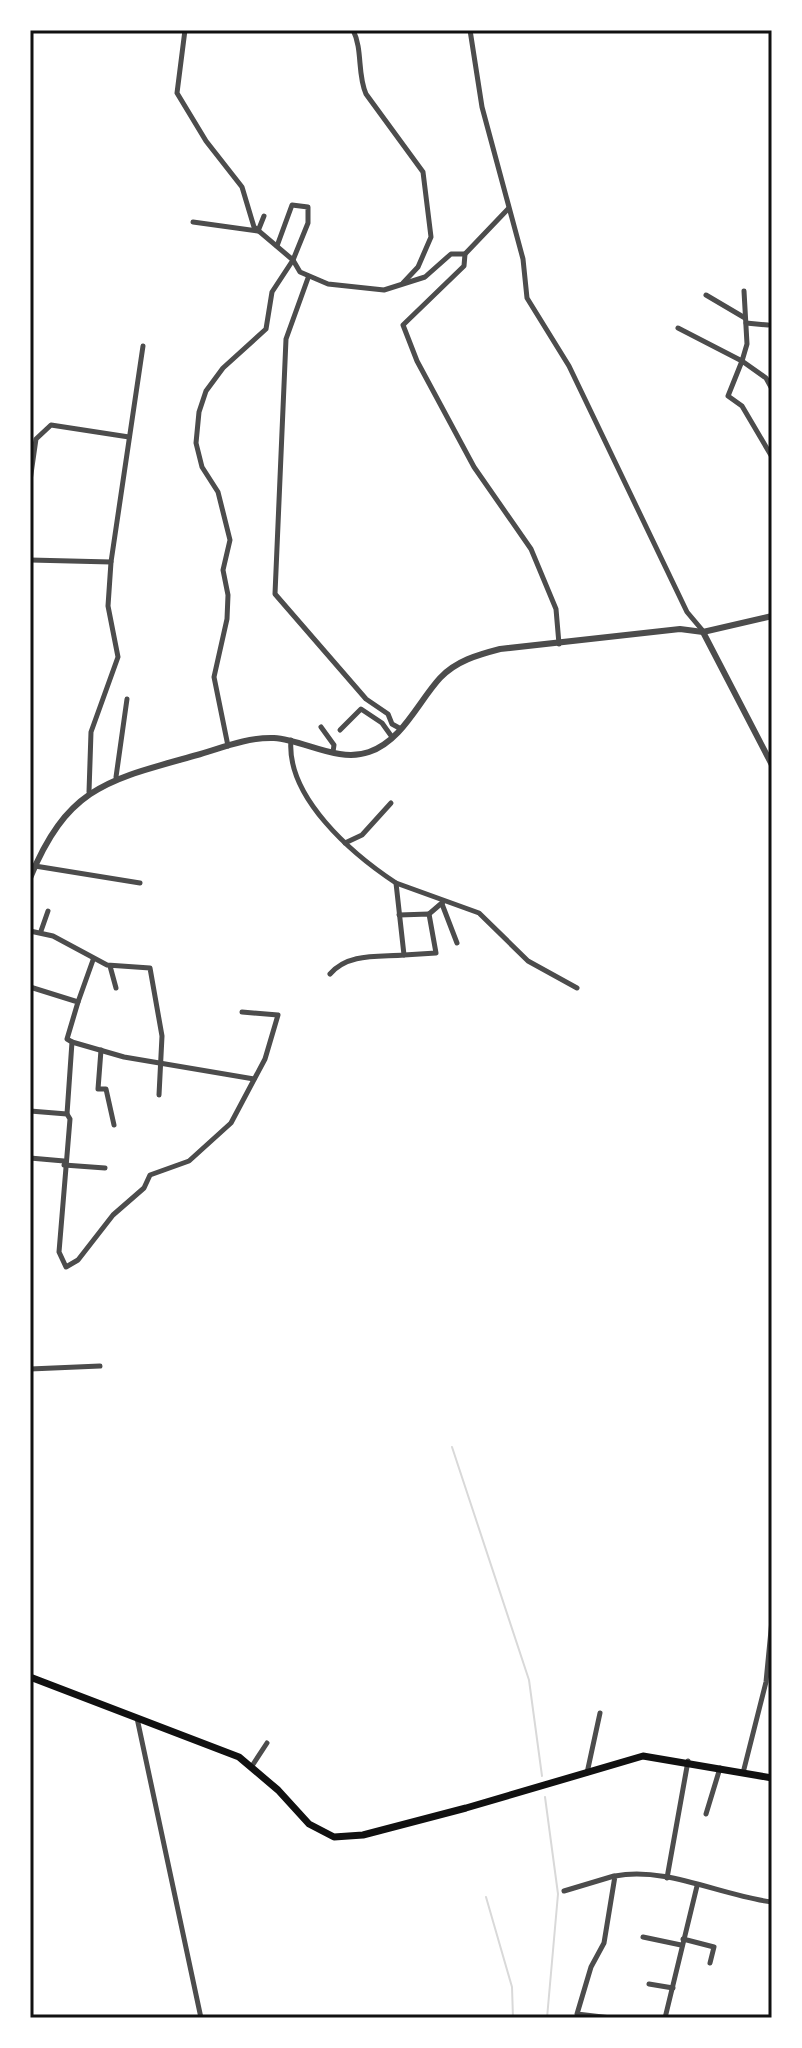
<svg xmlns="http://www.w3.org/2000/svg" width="802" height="2048" viewBox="0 0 802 2048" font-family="Quicksand,sans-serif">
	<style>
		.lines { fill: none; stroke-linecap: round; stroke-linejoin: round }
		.stream { stroke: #d9d9d9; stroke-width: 2 }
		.minor { stroke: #4c4c4c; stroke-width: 5 }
		.tertiary { stroke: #4c4c4c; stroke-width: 6 }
		.secondary { stroke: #111; stroke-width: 7 }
		.neatline { fill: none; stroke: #111; stroke-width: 3 }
	</style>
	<rect width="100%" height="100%" fill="#fff"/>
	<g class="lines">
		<g class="stream">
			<path d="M 452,1447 L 529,1680 L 542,1776"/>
			<path d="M 545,1797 L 558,1894 L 547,2018"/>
			<path d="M 486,1897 L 512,1987 L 513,2018"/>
		</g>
		<g class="minor">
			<path d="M 185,30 L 177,93 L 206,141 L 242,187 L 254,227 L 293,260 L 300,272 L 328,284 L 384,290 L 425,277 L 451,254 L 465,254"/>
			<path d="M 353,30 C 363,50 357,74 366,94 L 423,172 L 431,237 L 418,267 L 403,283"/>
			<path d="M 470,30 L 482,107 L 523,259 L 527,298 L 569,366 L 687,612 L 703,631"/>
			<path d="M 508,209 L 465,254 L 464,266 L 403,325 L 417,361 L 474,467 L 531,549 L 556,609 L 559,644"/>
			<path d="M 193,222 L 258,231 L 264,216"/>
			<path d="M 308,278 L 286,339 L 275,594 L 366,699 L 388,714 L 392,724 L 401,729"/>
			<path d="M 706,295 L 745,318"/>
			<path d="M 746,323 L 768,325"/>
			<path d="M 678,328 L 742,361 L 747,344 L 744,291"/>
			<path d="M 772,389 L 766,378 L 742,361 L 728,396 L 742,406 L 772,457"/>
			<path d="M 30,481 L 36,439 L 51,425 L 129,437"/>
			<path d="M 30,560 L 111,562"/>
			<path d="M 321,727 L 334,745 L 333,752"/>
			<path d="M 340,730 L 361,709 L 382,723 L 392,737"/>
			<path d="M 291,740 C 286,797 352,854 396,883 L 404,955 C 378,957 348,953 330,974"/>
			<path d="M 228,746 L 214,677 L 227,619 L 228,595 L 223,570 L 230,540 L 218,492 L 202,467 L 196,443 L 199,412 L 206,391 L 223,368 L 266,329 L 272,292 L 293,260 L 308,223 L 308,207 L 292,205 L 277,246"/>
			<path d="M 116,777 L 127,699"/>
			<path d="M 89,792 L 91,732 L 118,657 L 108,606 L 111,562 L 143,346"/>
			<path d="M 345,843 L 362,835 L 391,803"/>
			<path d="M 35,866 L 140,883"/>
			<path d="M 396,883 L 479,913 L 528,961 L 577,988"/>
			<path d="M 442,904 L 457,943"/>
			<path d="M 429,914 L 443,902"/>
			<path d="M 399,915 L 429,914 L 436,953 L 404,955"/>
			<path d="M 30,931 L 53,936 L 107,965 L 150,968 L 162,1036 L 159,1095"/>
			<path d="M 41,931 L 48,911"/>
			<path d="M 110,966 L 116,988"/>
			<path d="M 30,987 L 78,1002 L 67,1039 L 72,1042 L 67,1114"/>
			<path d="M 78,1002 L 93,960"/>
			<path d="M 72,1042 L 124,1057 L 254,1079"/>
			<path d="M 101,1050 L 98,1089 L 106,1089 L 114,1125"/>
			<path d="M 30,1111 L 67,1114 L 70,1119 L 59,1252 L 66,1267 L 78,1260 L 113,1215 L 144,1188 L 150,1175 L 189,1161 L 231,1123 L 265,1059 L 278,1015 L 242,1012"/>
			<path d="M 30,1158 L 64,1161"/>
			<path d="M 64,1165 L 105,1168"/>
			<path d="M 30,1369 L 100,1366"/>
			<path d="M 137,1718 L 201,2018"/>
			<path d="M 252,1766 L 267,1743"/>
			<path d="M 587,1773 L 600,1713"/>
			<path d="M 743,1773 L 766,1682 L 772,1620"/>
			<path d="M 706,1814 L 720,1768"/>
			<path d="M 667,1878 L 688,1761"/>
			<path d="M 564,1891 L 614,1876"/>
			<path d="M 643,1937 L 681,1945"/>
			<path d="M 683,1939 L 714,1947 L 710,1963"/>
			<path d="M 649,1984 L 673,1988"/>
			<path d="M 611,2018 L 577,2014 L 591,1967 L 604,1943 L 615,1876 C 666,1866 722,1896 772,1902"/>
			<path d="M 665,2018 L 697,1886"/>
		</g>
		<g class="tertiary">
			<path d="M 703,632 L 772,765"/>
			<path d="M 30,878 C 68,786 108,780 197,755 C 221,748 248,737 274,738 C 305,740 338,763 369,752 C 402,741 418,702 440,678 C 456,661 477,655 500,649 L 680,629 L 703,632 L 772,616"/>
		</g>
		<path class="secondary" d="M 30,1677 L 239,1757 L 278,1790 L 309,1824 L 334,1837 L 363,1835 L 466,1808 L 643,1756 L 772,1778"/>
	</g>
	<rect width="802" height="2048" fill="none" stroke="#ffffff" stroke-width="64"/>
	<rect x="32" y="32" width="738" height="1984" class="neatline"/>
</svg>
